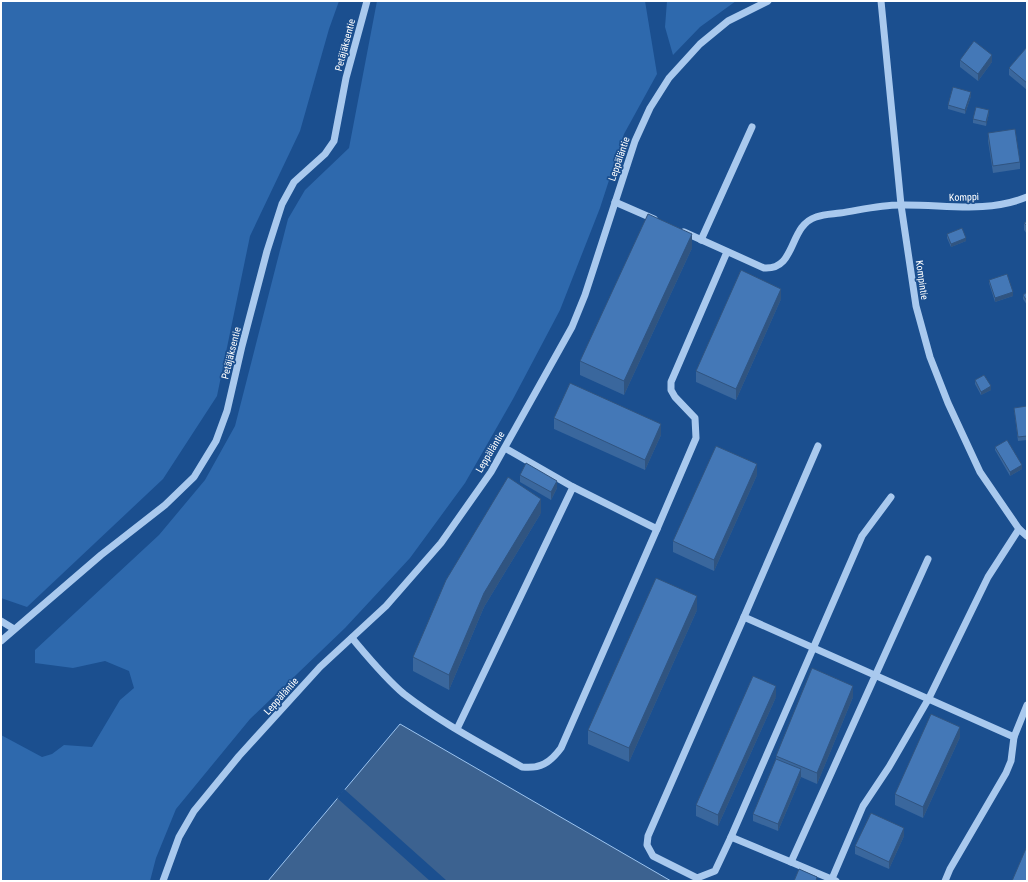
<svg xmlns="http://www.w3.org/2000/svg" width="1028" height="882" viewBox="0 0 1028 882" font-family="'Roboto Condensed',sans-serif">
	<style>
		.green { fill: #2e69ad }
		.water { fill: #3c6290; stroke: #9cc4f0 }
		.pier { fill: #1b4f8f }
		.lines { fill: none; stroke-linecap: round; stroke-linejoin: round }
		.minor { stroke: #a9c9ee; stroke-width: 7 }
		.wall { fill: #3a679d }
		.shaded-wall { fill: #305480 }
		.building { fill: #4478b7; stroke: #305480 }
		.labels { text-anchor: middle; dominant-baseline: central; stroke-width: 3.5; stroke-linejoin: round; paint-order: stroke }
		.street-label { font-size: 10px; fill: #fff; stroke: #1b4f8f }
	</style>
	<rect width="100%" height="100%" fill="#1b4f8f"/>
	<g class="green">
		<path d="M 1,1 L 339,1 L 329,29 L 300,131 L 250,236 L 217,396 L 163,479 L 27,607 L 1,598 Z"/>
		<path d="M 377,1 L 645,1 L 657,74 L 624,134 L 600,208 L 560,310 L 513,399 L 465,483 L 410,558 L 345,628 L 250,719 L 176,809 L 156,858 L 150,881 L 1,881 L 1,735 L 42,757 L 52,754 L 64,745 L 92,747 L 120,700 L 134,688 L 129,671 L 105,661 L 73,668 L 35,663 L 35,650 L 159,535 L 205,480 L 235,426 L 288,219 L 305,190 L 349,148 Z"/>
		<path d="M 667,1 L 736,1 L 700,27 L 673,55 L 665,27 Z"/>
	</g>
	<path class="water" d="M 400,724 L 671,881 L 268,881 Z"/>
	<path class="pier" d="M 344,789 L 447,881 L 430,881 L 337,798 Z"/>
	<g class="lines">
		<g class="minor">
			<path d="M 881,1 L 901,205 L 916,306 L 930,357 L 948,403 L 980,472 L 1019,529 L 1027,536"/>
			<path d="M 615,202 L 654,219"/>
			<path d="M 684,232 L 764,268 C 797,270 788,226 816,217 C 824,214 833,214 840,213 C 860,210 880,205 900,205 C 944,204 985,214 1027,197"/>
			<path d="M 701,240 L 752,127"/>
			<path d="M 818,446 L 744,617 L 1014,737"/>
			<path d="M 505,448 L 573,487"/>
			<path d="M 657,529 L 696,438 L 695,418 L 675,397 L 671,390 L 671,382 L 727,252"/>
			<path d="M 744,617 L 648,836 L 647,845 L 653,856 L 697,878 L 715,871 L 731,837 L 791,862 L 928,559"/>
			<path d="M 1,621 L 14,629"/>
			<path d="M 352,638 C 368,657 385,678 404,694 C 440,722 482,744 522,767 C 540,769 550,763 561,748 L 657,529 L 573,487 L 457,729"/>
			<path d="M 1,641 L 101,555 L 165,505 L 194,477 L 216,441 L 227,411 L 242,346 L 267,251 L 282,204 L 294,182 L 325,154 L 334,141 L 346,78 L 367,1"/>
			<path d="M 731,837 L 862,536 L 891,497"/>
			<path d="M 791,862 L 836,881"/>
			<path d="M 163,881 L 179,837 L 194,811 L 239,756 L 320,667 L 386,606 L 441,543 L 491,472 L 572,327 L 585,295 L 635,141 L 650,108 L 669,78 L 700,44 L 728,21 L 768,1"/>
			<path d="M 831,881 L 863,806 L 889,767 L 929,698 L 988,577 L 1019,529"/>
			<path d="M 945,881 L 950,869 L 1006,773 L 1011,761 L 1014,737 L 1027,705"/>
		</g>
	</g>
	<g class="wall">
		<path d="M 1027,47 L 1027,90 L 1009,75 L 1009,68 Z"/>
		<path d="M 960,60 L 992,62 L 978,81 L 960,67 Z"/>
		<path d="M 971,96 L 965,114 L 948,109 L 948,105 Z"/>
		<path d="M 989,113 L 986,126 L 973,123 L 973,119 Z"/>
		<path d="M 988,133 L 1020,162 L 1020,169 L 993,173 L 988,141 Z"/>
		<path d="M 1027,221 L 1027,234 L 1024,230 L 1024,223 Z"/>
		<path d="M 947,234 L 966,241 L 951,247 L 947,238 Z"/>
		<path d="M 692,248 L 624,395 L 580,375 L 580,361 Z"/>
		<path d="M 989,280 L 1013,296 L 995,302 L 989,283 Z"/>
		<path d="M 1027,292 L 1027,305 L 1023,299 L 1023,295 Z"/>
		<path d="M 781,299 L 736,400 L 696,382 L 696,371 Z"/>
		<path d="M 975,380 L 991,390 L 981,395 L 975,384 Z"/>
		<path d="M 1027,406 L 1027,440 L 1018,441 L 1014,408 Z"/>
		<path d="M 554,418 L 661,435 L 645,470 L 554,429 Z"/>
		<path d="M 995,447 L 1022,469 L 1010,476 L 995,450 Z"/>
		<path d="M 520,475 L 557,488 L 551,500 L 520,482 Z"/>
		<path d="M 757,475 L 714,571 L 673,552 L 673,541 Z"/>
		<path d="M 541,513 L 484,607 L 449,690 L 413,671 L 413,657 Z"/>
		<path d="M 697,610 L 629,762 L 588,744 L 588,730 Z"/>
		<path d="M 776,697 L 718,826 L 696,816 L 696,805 Z"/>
		<path d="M 853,697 L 817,784 L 801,777 L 778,831 L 753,821 L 753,814 L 776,759 L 776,756 Z"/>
		<path d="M 960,737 L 923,818 L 895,805 L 895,794 Z"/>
		<path d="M 904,836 L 889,869 L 855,854 L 855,846 Z"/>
	</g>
	<g class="shaded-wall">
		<path d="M 992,55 L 992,62 L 978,81 L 978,74 Z"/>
		<path d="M 971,92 L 971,96 L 965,114 L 965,110 Z"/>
		<path d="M 989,110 L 989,113 L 986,126 L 986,122 Z"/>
		<path d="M 692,234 L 692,248 L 624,395 L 624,381 Z"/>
		<path d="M 966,238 L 966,241 L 951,247 L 951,244 Z"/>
		<path d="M 781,289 L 781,299 L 736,400 L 736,389 Z"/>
		<path d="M 1013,292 L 1013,296 L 995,302 L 995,298 Z"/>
		<path d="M 991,386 L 991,390 L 981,395 L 981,392 Z"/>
		<path d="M 661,424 L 661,435 L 645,470 L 645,460 Z"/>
		<path d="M 757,464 L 757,475 L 714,571 L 714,560 Z"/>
		<path d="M 1022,465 L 1022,469 L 1010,476 L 1010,472 Z"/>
		<path d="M 557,481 L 557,488 L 551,500 L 551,492 Z"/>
		<path d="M 541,499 L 541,513 L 484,607 L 449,690 L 449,675 L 484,593 Z"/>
		<path d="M 697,596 L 697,610 L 629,762 L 629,748 Z"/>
		<path d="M 776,686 L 776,697 L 718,826 L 718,815 Z"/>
		<path d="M 853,686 L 853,697 L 817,784 L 817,773 Z"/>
		<path d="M 960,727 L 960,737 L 923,818 L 923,807 Z"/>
		<path d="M 801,769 L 801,777 L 778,831 L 778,824 Z"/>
		<path d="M 904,828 L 904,836 L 889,869 L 889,862 Z"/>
	</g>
	<g class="building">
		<path d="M 974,41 L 992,55 L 978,74 L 960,60 Z"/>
		<path d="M 1027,47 L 1027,83 L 1009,68 Z"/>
		<path d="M 953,87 L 971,92 L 965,110 L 948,105 Z"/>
		<path d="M 976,107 L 989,110 L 986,122 L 973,119 Z"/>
		<path d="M 1015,129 L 1020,162 L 993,166 L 988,133 Z"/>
		<path d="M 648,214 L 692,234 L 624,381 L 580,361 Z"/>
		<path d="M 1027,221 L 1027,226 L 1024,223 Z"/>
		<path d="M 962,228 L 966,238 L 951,244 L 947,234 Z"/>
		<path d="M 741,270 L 781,289 L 736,389 L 696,371 Z"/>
		<path d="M 1007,274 L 1013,292 L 995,298 L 989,280 Z"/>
		<path d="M 1027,292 L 1027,301 L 1023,295 Z"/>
		<path d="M 984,375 L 991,386 L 981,392 L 975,380 Z"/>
		<path d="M 570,383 L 661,424 L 645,460 L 554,418 Z"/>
		<path d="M 1027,406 L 1027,436 L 1018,437 L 1014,408 Z"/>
		<path d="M 1007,440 L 1022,465 L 1010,472 L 995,447 Z"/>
		<path d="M 716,446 L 757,464 L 714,560 L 673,541 Z"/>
		<path d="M 526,463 L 557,481 L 551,492 L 520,475 Z"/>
		<path d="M 508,477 L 541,499 L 484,593 L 449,675 L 413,657 L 446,580 Z"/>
		<path d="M 656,578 L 697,596 L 629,748 L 588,730 Z"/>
		<path d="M 812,668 L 853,686 L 817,773 L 776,756 Z"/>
		<path d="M 753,676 L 776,686 L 718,815 L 696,805 Z"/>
		<path d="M 931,714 L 960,727 L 923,807 L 895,794 Z"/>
		<path d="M 776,759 L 801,769 L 778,824 L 753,814 Z"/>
		<path d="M 871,813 L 904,828 L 889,862 L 855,846 Z"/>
		<path d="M 1027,846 L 1027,881 L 1012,881 Z"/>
		<path d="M 799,869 L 817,877 L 816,881 L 794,881 Z"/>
	</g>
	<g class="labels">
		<g class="street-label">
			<text transform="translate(345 45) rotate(-75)">Petäjäksentie</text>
			<text transform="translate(619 159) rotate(-71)">Leppäläntie</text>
			<text transform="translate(964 197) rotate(-2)">Komppi</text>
			<text transform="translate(922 280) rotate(82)">Kompintie</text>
			<text transform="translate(231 353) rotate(-76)">Petäjäksentie</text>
			<text transform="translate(490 452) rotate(-59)">Leppäläntie</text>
			<text transform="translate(281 696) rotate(-48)">Leppäläntie</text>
		</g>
	</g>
	<rect width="1028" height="882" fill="none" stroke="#ffffff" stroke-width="4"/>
</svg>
